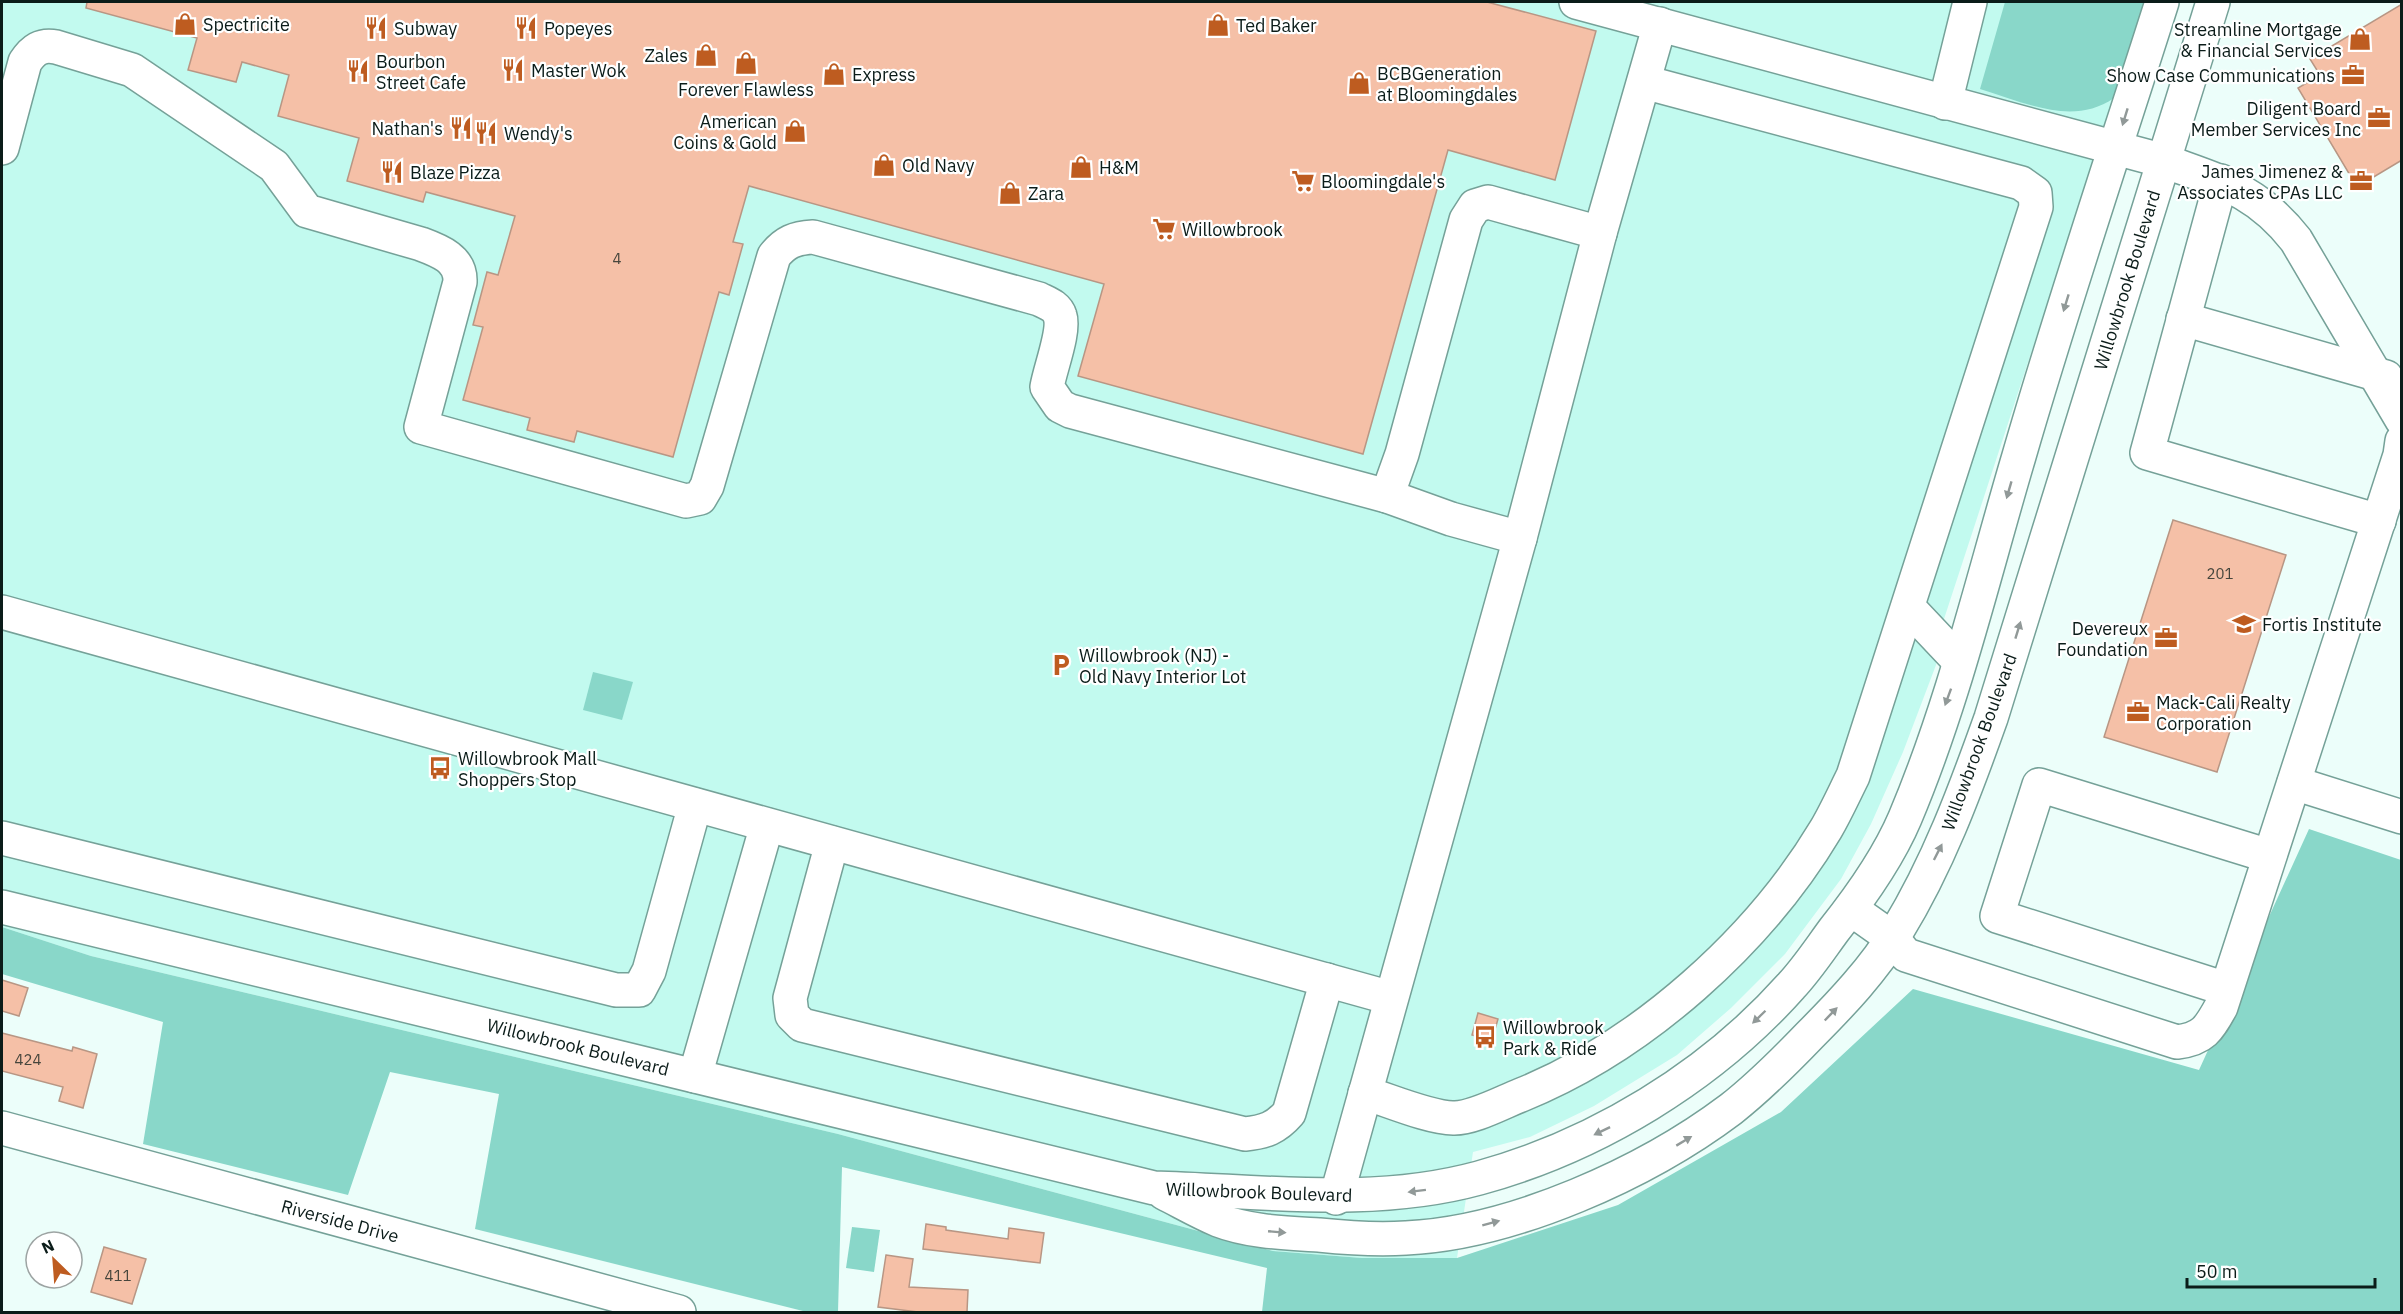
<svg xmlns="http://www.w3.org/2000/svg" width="2403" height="1314" viewBox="0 0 2403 1314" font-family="'IBM Plex Sans',sans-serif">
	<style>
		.built { fill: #c2faef }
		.green { fill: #89d7c9 }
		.building { fill: #f5c0a7; stroke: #b89684; stroke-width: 1.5 }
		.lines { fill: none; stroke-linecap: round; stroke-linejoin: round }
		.minor-casing { stroke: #75a198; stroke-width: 36 }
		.minor { stroke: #fff; stroke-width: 33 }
		.oneway { fill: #919998 }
		.labels { text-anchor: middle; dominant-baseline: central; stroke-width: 4.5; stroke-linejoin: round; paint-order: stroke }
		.number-label { font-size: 15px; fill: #46453c }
		.poi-label { font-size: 18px; fill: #0b1c19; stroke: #fff; text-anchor: start }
		.street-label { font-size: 18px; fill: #0b1c19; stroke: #fff }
	</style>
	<rect width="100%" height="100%" fill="#ecfefa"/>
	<path class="built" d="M 2,2 L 2146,2 L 1943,622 L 1936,665 L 1903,752 L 1871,824 L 1841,879 L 1785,954 L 1731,1008 L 1677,1055 L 1594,1106 L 1530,1137 L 1473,1152 L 1457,1258 L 1362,1258 L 1273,1251 L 838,1134 L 91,956 L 2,927 Z"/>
	<g class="green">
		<path d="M 2005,2 L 2146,2 L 2114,98 C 2072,127 2024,102 1980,89 Z"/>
		<path d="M 593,672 L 633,682 L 622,720 L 583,710 Z"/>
		<path d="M 2309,829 L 2401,860 L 2401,1312 L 1262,1312 L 1267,1268 L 842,1167 L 838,1312 L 807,1312 L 475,1229 L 499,1094 L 390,1072 L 348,1195 L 143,1144 L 163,1022 L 2,974 L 2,927 L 91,956 L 838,1134 L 1273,1251 L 1362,1258 L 1457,1258 L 1618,1205 L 1781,1112 L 1913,989 L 2199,1070 Z"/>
		<path d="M 852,1227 L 880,1230 L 874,1272 L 846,1268 Z"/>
	</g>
	<g class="building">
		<path d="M 87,2 L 1487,2 L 1596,31 L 1555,180 L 1448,150 L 1363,454 L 1078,376 L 1104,284 L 749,186 L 733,242 L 743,244 L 729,295 L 719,292 L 673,457 L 577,431 L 574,442 L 527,430 L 530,418 L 463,400 L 483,327 L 473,325 L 487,272 L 498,275 L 515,216 L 426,192 L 423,202 L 347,181 L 359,138 L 278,116 L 289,75 L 242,62 L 236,82 L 188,70 L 197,38 L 86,8 Z"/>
		<path d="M 2402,4 L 2402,160 L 2357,187 L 2298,88 L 2320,75 L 2310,59 Z"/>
		<path d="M 2173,520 L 2286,555 L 2217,772 L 2104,737 Z"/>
		<path d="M 2,980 L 28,988 L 19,1016 L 2,1011 Z"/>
		<path d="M 1478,1013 L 1498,1019 L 1492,1040 L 1472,1035 Z"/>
		<path d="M 2,1033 L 72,1051 L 73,1047 L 97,1054 L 83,1108 L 59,1101 L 63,1087 L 2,1071 Z"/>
		<path d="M 926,1224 L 946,1227 L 946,1230 L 1008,1239 L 1009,1228 L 1044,1233 L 1040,1263 L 923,1249 Z"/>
		<path d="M 104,1247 L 146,1259 L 132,1304 L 91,1292 Z"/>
		<path d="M 886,1255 L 913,1259 L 909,1287 L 968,1290 L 967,1312 L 918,1312 L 878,1307 Z"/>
	</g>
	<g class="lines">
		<g class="minor-casing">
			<g id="minor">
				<path d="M 1576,2 L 2164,161 C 2221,182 2257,190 2296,240 L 2402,420"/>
				<path d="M 1945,103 L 1970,2"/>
				<path d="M 2,148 L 25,62 C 33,50 41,44 56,47 L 132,70 L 274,166 L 307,211 L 421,244 C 440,251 461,259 460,282 L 421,427 L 686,501 L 700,498 L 707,486 L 774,256 C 785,242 795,238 813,237 L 1039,299 C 1047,303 1057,306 1060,316 C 1065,331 1050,369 1047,387 L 1060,406 L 1070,411 L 1387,496 L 1451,519 L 1520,538"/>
				<path d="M 2221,181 L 2147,453 L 2379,521"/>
				<path d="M 2183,319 L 2386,377"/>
				<path d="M 1387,496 L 1402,454 L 1466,220 L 1475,206 L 1488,202 L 1600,233"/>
				<path d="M 1908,607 L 1959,661"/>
				<path d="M 2,612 L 1391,998"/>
				<path d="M 2294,783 L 2402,817"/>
				<path d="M 2,838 L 616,990 L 639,990 L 649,971 L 695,805"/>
				<path d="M 832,843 L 790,998 L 792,1015 L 802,1025 L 1245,1134 C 1265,1132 1276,1128 1289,1113 L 1327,980"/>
				<path d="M 2,907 L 1154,1188 C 1263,1191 1373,1207 1479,1178 C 1596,1146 1710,1077 1791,986 C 1807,969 1820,949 1834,930 C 1861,896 1888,858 1905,818 C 1954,702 1983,577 2019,456 C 2063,304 2114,153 2162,2"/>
				<path d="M 1851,909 L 1892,938 L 1906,955 L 2177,1042 C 2203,1039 2209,1029 2221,1007 L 2400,455 L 2402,441"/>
				<path d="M 2226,989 L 1997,916 L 2039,785 L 2269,856"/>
				<path d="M 695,1076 L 767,825"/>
				<path d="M 1365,1093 C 1388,1100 1430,1118 1453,1118 C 1472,1119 1503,1102 1521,1095 C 1642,1046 1759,941 1826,829 C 1836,812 1844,794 1853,776 L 2036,207 L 2035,193 L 2021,183 L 1644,82"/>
				<path d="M 2,1128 L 679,1312"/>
				<path d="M 1164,1193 C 1182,1202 1199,1212 1218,1220 C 1249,1232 1286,1233 1319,1235 C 1348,1238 1377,1240 1406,1238 C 1513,1233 1646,1173 1731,1109 C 1759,1087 1785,1061 1810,1035 C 1841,1004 1874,969 1897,931 C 1938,864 1965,791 1991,718 L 2213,2"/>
				<path d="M 1336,1198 L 1520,538 L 1600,233 L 1660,24"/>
			</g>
		</g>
		<use href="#minor" class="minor"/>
	</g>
	<defs><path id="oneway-solid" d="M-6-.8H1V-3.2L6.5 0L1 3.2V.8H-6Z" transform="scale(1.5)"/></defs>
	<g class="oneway">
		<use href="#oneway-solid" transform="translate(2125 117) rotate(107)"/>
		<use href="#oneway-solid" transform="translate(2066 303) rotate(107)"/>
		<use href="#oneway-solid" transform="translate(2009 490) rotate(106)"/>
		<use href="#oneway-solid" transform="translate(2018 630) rotate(-73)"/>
		<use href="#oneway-solid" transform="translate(1948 697) rotate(110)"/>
		<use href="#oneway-solid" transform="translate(1938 852) rotate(-63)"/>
		<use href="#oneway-solid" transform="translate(1831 1014) rotate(-46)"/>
		<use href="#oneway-solid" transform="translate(1759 1017) rotate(136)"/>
		<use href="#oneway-solid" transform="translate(1602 1131) rotate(154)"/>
		<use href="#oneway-solid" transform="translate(1684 1141) rotate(-31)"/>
		<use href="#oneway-solid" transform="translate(1417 1191) rotate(173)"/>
		<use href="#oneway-solid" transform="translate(1491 1223) rotate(-15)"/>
		<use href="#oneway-solid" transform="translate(1277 1232) rotate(5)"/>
	</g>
	<defs>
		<g id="shop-bare" transform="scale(1.8)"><path d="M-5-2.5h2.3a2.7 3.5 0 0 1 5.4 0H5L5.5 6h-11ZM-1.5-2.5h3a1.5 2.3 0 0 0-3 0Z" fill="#be5c20" stroke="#fff" stroke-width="2.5" paint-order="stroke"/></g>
		<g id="restaurant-bare" transform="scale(1.8)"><path d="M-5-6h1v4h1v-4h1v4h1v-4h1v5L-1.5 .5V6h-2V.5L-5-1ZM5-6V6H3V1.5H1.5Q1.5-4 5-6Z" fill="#be5c20" stroke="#fff" stroke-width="2.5" paint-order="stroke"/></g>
		<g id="office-bare" transform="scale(1.8)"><path d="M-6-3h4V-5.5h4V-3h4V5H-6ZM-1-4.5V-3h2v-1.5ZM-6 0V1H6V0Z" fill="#be5c20" stroke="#fff" stroke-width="2.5" paint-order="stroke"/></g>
		<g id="supermarket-bare" transform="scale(1.8)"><path d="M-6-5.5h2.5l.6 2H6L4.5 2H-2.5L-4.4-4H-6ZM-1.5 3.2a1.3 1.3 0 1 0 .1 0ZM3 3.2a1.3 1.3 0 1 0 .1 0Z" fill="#be5c20" stroke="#fff" stroke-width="2.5" paint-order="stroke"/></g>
		<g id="university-bare" transform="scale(1.8)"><path d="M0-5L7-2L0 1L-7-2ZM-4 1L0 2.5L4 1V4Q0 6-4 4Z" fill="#be5c20" stroke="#fff" stroke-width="2.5" paint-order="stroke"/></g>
		<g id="parking-bare" transform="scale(1.8)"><path d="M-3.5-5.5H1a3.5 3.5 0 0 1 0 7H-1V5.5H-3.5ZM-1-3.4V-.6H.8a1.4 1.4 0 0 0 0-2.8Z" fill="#be5c20" stroke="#fff" stroke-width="2.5" paint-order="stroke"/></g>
		<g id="bus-bare" transform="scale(1.8)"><path d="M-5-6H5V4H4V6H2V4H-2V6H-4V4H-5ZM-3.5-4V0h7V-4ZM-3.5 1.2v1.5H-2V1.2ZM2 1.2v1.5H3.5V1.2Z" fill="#be5c20" stroke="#fff" stroke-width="2.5" paint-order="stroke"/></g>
	</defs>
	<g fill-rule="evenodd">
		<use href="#shop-bare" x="185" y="24"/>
		<use href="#shop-bare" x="1218" y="25"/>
		<use href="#restaurant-bare" x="376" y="28"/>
		<use href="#restaurant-bare" x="526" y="28"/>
		<use href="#shop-bare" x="2360" y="39"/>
		<use href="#shop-bare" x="706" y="55"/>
		<use href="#shop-bare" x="746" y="63"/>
		<use href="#restaurant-bare" x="513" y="70"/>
		<use href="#restaurant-bare" x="358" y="71"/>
		<use href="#shop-bare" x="834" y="74"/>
		<use href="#office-bare" x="2353" y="75"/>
		<use href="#shop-bare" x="1359" y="83"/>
		<use href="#office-bare" x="2379" y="118"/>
		<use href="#restaurant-bare" x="461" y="128"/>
		<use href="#shop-bare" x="795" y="131"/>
		<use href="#restaurant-bare" x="486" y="133"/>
		<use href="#shop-bare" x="884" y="165"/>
		<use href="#shop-bare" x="1081" y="167"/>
		<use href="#restaurant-bare" x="392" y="172"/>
		<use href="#supermarket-bare" x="1303" y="181"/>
		<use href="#office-bare" x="2361" y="181"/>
		<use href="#shop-bare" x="1010" y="193"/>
		<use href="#supermarket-bare" x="1164" y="229"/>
		<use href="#university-bare" x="2244" y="624"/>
		<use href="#office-bare" x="2166" y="638"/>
		<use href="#parking-bare" x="1061" y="665"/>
		<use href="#office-bare" x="2138" y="712"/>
		<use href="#bus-bare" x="440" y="768"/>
		<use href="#bus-bare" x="1485" y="1037"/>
	</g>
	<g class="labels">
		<g class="number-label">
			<text x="617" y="258">4</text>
			<text x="2220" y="573">201</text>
			<text x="28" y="1059">424</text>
			<text x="118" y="1275">411</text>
		</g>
		<g class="poi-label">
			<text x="203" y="24">Spectricite</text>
			<text x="1236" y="25">Ted Baker</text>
			<text x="394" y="28">Subway</text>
			<text x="544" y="28">Popeyes</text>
			<text x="2342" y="29" text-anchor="end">Streamline Mortgage<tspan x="2342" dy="21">&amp; Financial Services</tspan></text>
			<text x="688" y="55" text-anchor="end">Zales</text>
			<text x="376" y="61">Bourbon<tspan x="376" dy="21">Street Cafe</tspan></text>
			<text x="531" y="70">Master Wok</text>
			<text x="1377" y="73">BCBGeneration<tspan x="1377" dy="21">at Bloomingdales</tspan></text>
			<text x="852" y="74">Express</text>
			<text x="2335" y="75" text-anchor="end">Show Case Communications</text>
			<text x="746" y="89" text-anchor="middle">Forever Flawless</text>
			<text x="2361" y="108" text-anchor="end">Diligent Board<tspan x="2361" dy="21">Member Services Inc</tspan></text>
			<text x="777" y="121" text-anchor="end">American<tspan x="777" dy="21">Coins &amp; Gold</tspan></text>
			<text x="443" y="128" text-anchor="end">Nathan's</text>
			<text x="504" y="133">Wendy's</text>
			<text x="902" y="165">Old Navy</text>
			<text x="1099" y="167">H&amp;M</text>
			<text x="2343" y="171" text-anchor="end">James Jimenez &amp;<tspan x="2343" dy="21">Associates CPAs LLC</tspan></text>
			<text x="410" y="172">Blaze Pizza</text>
			<text x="1321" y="181">Bloomingdale's</text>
			<text x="1028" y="193">Zara</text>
			<text x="1182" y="229">Willowbrook</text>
			<text x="2262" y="624">Fortis Institute</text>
			<text x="2148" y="628" text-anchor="end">Devereux<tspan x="2148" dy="21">Foundation</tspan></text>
			<text x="1079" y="655">Willowbrook (NJ) -<tspan x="1079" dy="21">Old Navy Interior Lot</tspan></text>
			<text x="2156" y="702">Mack-Cali Realty<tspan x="2156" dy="21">Corporation</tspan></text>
			<text x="458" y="758">Willowbrook Mall<tspan x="458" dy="21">Shoppers Stop</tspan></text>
			<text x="1503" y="1027">Willowbrook<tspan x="1503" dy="21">Park &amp; Ride</tspan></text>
		</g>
		<g class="street-label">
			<text transform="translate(2127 280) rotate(-73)">Willowbrook Boulevard</text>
			<text transform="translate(1979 742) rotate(-70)">Willowbrook Boulevard</text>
			<text transform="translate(578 1047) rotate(14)">Willowbrook Boulevard</text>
			<text transform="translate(1259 1192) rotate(2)">Willowbrook Boulevard</text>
			<text transform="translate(340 1221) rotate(15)">Riverside Drive</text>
		</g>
	</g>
	<rect width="2403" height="1314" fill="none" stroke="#0b1c19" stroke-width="6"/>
	<g transform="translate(54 1260) rotate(335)"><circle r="28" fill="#ffffff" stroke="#9da4a3" stroke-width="1.5"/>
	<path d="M0-4.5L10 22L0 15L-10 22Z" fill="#be5c20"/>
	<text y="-9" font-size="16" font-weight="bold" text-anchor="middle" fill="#0b1c19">N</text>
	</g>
	<path d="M2187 1278v9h188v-9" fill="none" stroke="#0b1c19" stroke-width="3"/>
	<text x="2196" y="1278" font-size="18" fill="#0b1c19" stroke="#ffffff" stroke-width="4.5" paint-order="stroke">50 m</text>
</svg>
